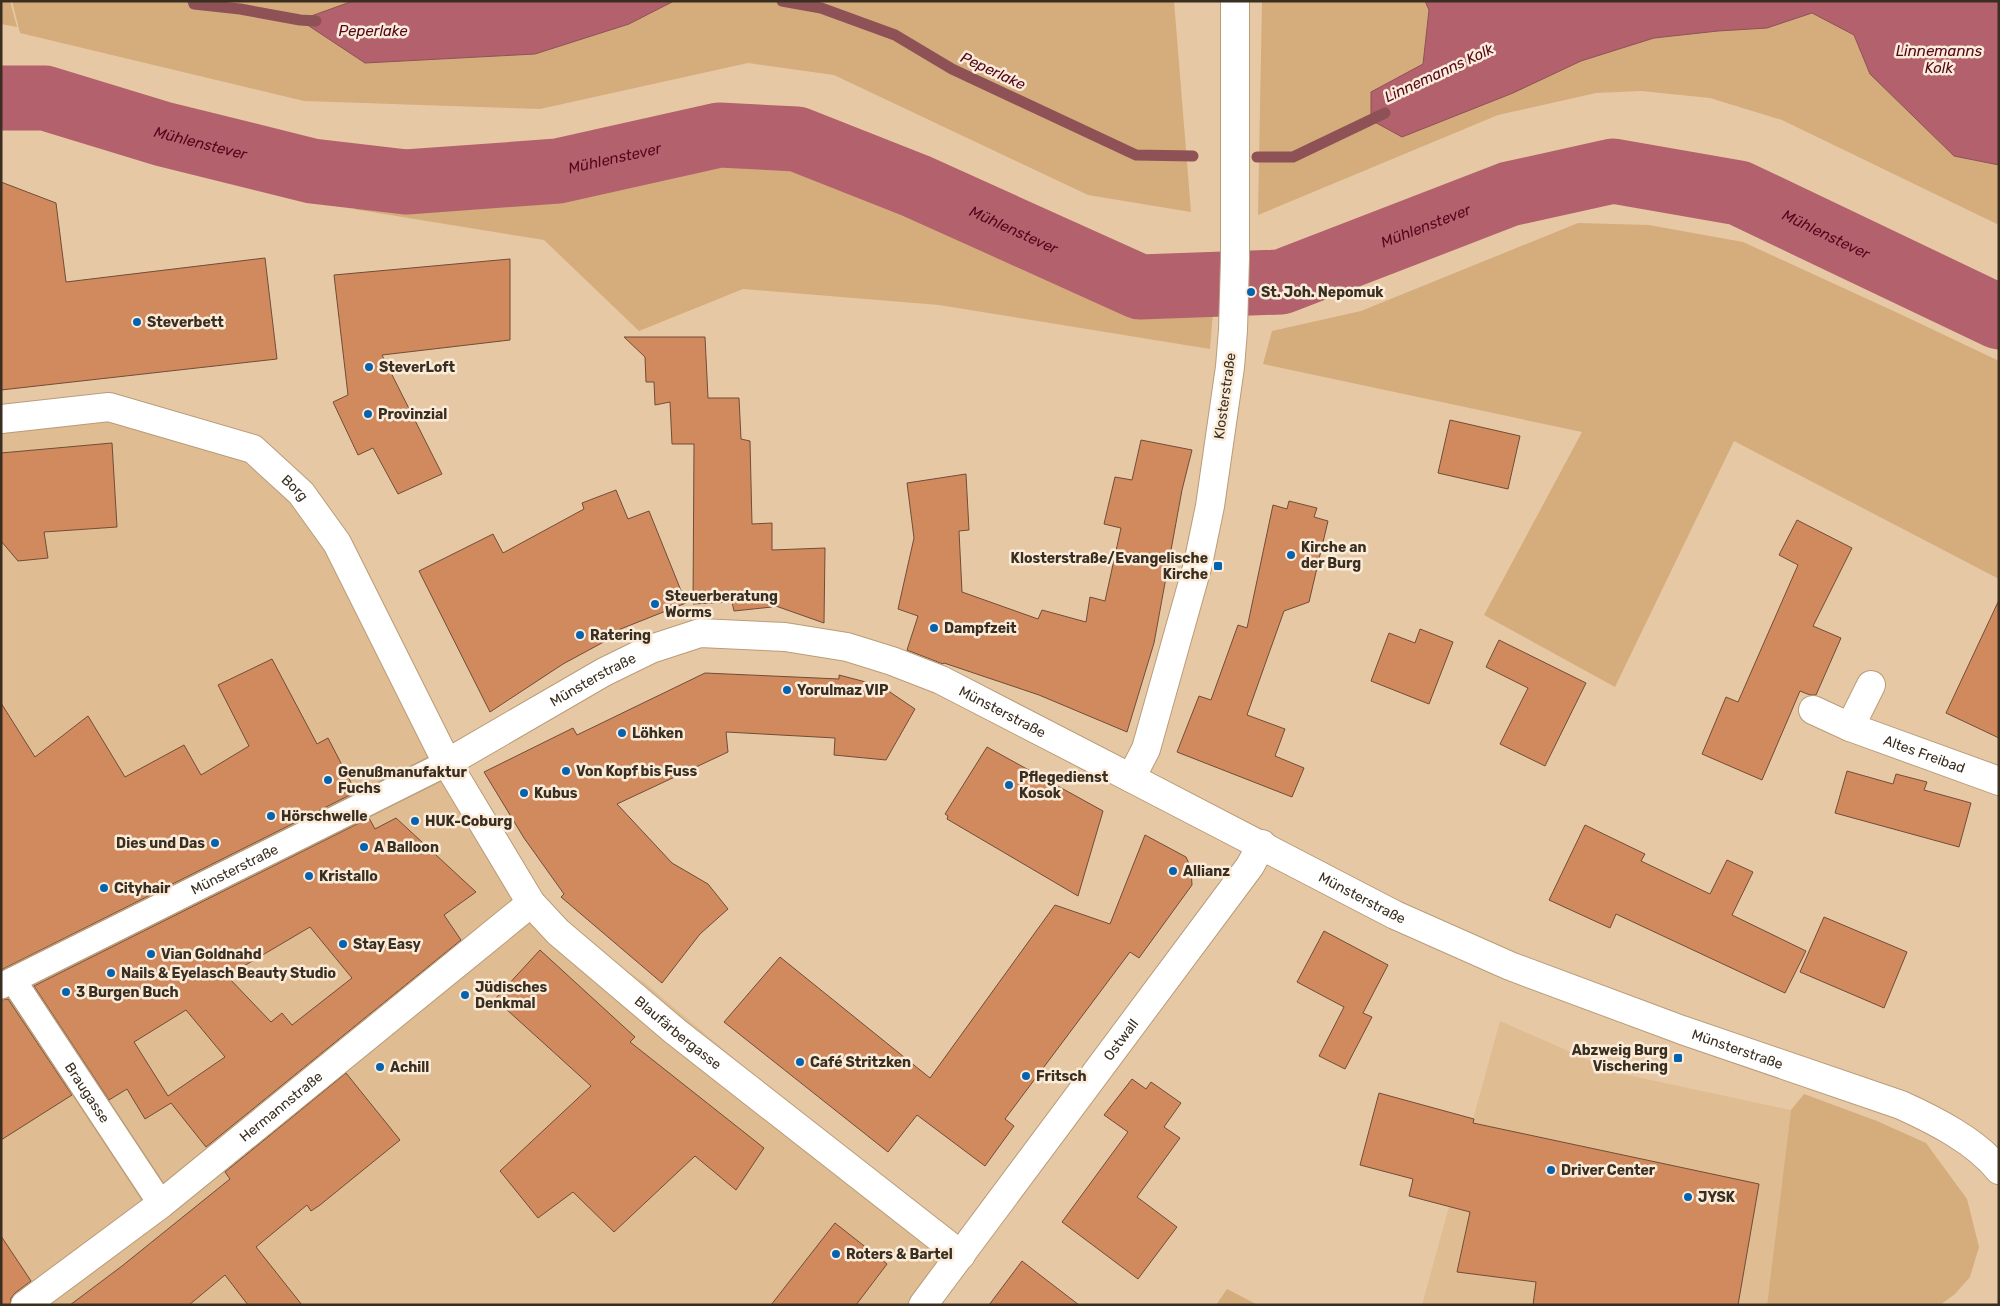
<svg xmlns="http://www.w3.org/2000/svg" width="2000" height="1306" viewBox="0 0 2000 1306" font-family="Rubik,sans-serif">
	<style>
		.built { fill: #dfbc91 }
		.green { fill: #d5ac7c }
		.water { fill: #b2616d; stroke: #8e5256 }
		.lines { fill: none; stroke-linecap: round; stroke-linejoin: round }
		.stream { stroke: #8e5256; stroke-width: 11 }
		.river { stroke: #b2616d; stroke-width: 65 }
		.building { fill: #d1895e; stroke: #714d37; fill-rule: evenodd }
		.pedestrian-casing { stroke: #b99c79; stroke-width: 28 }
		.minor-casing { stroke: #b99c79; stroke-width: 30 }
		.tertiary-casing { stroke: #b99c79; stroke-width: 30 }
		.pedestrian { stroke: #fff; stroke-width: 25 }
		.minor { stroke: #fff; stroke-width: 28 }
		.tertiary { stroke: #fff; stroke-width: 28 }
		.poi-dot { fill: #0463b0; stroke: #fbecd9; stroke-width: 2 }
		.labels { text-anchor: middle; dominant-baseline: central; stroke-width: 5; stroke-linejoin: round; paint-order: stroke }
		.poi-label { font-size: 14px; font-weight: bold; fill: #3a2e20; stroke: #fbecd9; text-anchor: start }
		.street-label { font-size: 14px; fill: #3a2e20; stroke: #fbecd9 }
		.water-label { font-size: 15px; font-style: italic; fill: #53051c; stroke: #fbecd9 }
	</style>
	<rect width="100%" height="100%" fill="#e7c8a4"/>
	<g class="built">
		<path d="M 107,413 L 252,458 L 338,559 L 531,907 L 645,983 L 968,1256 L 929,1305 L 1,1305 L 1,424 Z"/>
		<path d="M 1500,1021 L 1618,1073 L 1791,1110 L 1767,1305 L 1422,1305 Z"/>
	</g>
	<g class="green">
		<path d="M 1,1 L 10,1 L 17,27 L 1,24 Z"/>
		<path d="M 12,1 L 1174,1 L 1191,212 L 1088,195 L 834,75 L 748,63 L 540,109 L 304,101 L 20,33 Z"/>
		<path d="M 1262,1 L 1999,1 L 1999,225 L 1782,120 L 1710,98 L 1641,91 L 1596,93 L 1498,115 L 1258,215 Z"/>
		<path d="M 708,154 L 797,161 L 938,225 L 1138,309 L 1213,312 L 1210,349 L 939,305 L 743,289 L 639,331 L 544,240 L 353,209 L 504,202 Z"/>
		<path d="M 1578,223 L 1649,225 L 1743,242 L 1900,314 L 1999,361 L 1999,579 L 1734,441 L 1615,687 L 1484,615 L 1582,432 L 1263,364 L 1272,331 L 1361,311 Z"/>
		<path d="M 1804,1094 L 1877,1121 L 1926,1143 L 1967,1199 L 1979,1247 L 1970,1277 L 1955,1294 L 1940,1305 L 1767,1305 L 1791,1110 Z"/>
		<path d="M 1227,1289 L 1258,1305 L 1216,1305 Z"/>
	</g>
	<g class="water">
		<path d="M 353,1 L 674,1 L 629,24 L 535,54 L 365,63 L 300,20 Z"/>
		<path d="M 1425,1 L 1999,1 L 1999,165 L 1954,156 L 1870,74 L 1854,35 L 1812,13 L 1767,28 L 1718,31 L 1654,38 L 1581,61 L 1513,93 L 1402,137 L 1371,120 L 1371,92 L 1423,64 L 1429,10 Z"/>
	</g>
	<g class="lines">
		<g class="stream">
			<path d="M 193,1 L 194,4 L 240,9 L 300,20 L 316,21"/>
			<path d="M 782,1 L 821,8 L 895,35 L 952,69 L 1136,155 L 1193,156"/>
			<path d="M 1257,157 L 1293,157 L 1385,113"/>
		</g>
		<path class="river" id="s1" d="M 1,98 L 45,98 L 163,134 L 312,171 L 406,182 L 558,171 L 719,135 L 797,139 L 916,186 L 1140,287 L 1281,282 L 1509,194 L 1613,171 L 1739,193 L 1999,317"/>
	</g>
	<g class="building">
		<path d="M 1,182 L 56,203 L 66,282 L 265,258 L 277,359 L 1,390 Z"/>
		<path d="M 510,259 L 510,340 L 382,355 L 442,474 L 398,494 L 373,448 L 358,455 L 333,402 L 348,395 L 334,275 Z"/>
		<path d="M 624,337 L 705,337 L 708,398 L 739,398 L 741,439 L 750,441 L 752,524 L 772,523 L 772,550 L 825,548 L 824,623 L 773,605 L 772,607 L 734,611 L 732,602 L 693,604 L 694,444 L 672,444 L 670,402 L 655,405 L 654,382 L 646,382 L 645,357 Z"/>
		<path d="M 1450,420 L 1520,436 L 1508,489 L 1438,473 Z"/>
		<path d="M 1141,440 L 1192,450 L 1182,490 L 1154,643 L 1127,732 L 1039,695 L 944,663 L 943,664 L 907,650 L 918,616 L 898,609 L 914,538 L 907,483 L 966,474 L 969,530 L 959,531 L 962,592 L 1038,619 L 1042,610 L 1086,622 L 1090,597 L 1105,601 L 1121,528 L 1104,524 L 1115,477 L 1132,480 Z"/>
		<path d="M 112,443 L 117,527 L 44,532 L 48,558 L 18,561 L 1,541 L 1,453 Z"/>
		<path d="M 616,490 L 628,519 L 649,511 L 686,603 L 608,634 L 611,638 L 563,664 L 490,712 L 419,571 L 493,534 L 503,553 L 584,509 L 582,503 Z"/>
		<path d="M 1289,501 L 1317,508 L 1314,517 L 1328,521 L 1309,602 L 1284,611 L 1247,715 L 1285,729 L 1275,756 L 1304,768 L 1292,797 L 1177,752 L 1199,696 L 1211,700 L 1238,625 L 1247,628 L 1273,505 L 1287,509 Z"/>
		<path d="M 1797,520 L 1852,548 L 1813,626 L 1841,638 L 1816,695 L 1810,695 L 1800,691 L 1762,780 L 1702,754 L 1726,697 L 1738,702 L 1798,565 L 1779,555 Z"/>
		<path d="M 1999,600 L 1999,738 L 1946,713 Z"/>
		<path d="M 1420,629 L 1453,642 L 1429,704 L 1371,681 L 1389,633 L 1415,643 Z"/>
		<path d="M 1499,640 L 1586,683 L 1545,766 L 1500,744 L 1528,688 L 1486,667 Z"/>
		<path d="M 272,659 L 317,744 L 328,738 L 356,792 L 1,970 L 1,703 L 35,757 L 88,716 L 125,777 L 184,745 L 201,775 L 249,746 L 218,685 Z"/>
		<path d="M 705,673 L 839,679 L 839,675 L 881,686 L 915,709 L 886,760 L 834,755 L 835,738 L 726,732 L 728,752 L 617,804 L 672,863 L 708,884 L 728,909 L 700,934 L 662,983 L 561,897 L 564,894 L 524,838 L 484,772 L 573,728 L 577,735 Z"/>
		<path d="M 987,747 L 1103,811 L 1078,896 L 947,819 L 948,816 L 945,814 Z"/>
		<path d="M 1847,771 L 1893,784 L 1896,774 L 1927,782 L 1924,790 L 1971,803 L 1959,847 L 1835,813 Z"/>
		<path d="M 369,818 L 375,829 L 396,818 L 476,892 L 444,915 L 461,940 L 206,1147 L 171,1103 L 145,1119 L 127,1089 L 109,1100 L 34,986 ZM 310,927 L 352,978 L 292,1025 L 282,1013 L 271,1022 L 227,976 ZM 186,1010 L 225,1057 L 168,1096 L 134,1042 Z"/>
		<path d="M 1585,825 L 1645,854 L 1641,861 L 1710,894 L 1727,860 L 1753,872 L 1732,915 L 1806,951 L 1785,993 L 1616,914 L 1610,928 L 1549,900 Z"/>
		<path d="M 1145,835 L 1186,857 L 1191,868 L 1192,885 L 1139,958 L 1130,952 L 1005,1119 L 1014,1126 L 985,1166 L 917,1115 L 888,1152 L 724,1022 L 780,957 L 930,1078 L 1055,905 L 1110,924 Z"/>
		<path d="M 1824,917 L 1907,952 L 1884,1008 L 1800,972 Z"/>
		<path d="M 1324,931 L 1388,965 L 1363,1013 L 1372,1017 L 1345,1069 L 1319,1056 L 1344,1007 L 1297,982 Z"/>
		<path d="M 540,950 L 635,1037 L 630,1042 L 764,1148 L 736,1190 L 695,1156 L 614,1232 L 573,1192 L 538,1218 L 500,1171 L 591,1086 L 495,999 Z"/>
		<path d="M 8,999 L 72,1095 L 1,1140 L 1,1000 Z"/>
		<path d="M 346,1073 L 400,1140 L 320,1205 L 311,1211 L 307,1205 L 256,1247 L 302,1305 L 248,1305 L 225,1275 L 189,1305 L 70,1305 L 122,1266 L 230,1179 L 225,1172 Z"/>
		<path d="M 1132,1079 L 1146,1089 L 1151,1082 L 1181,1103 L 1164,1127 L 1180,1138 L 1137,1197 L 1177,1227 L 1138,1279 L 1062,1222 L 1128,1132 L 1104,1115 Z"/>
		<path d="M 1379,1093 L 1474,1119 L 1473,1123 L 1759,1184 L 1738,1305 L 1533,1305 L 1536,1282 L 1457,1272 L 1470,1212 L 1409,1196 L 1413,1179 L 1360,1165 Z"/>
		<path d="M 835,1223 L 887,1264 L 856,1305 L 771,1305 Z"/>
		<path d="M 1,1236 L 31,1281 L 15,1293 L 11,1298 L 10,1305 L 1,1305 Z"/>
		<path d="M 1022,1261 L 1040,1275 L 1079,1305 L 989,1305 Z"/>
	</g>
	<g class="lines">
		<g class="pedestrian-casing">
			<g id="pedestrian">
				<path id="s2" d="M 13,980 L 161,1204"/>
				<path id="s3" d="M 1,986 L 447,763"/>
			</g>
		</g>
		<g class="minor-casing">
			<g id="minor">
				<path id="s4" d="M 1,419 L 109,407 L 253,449 L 301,493 L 337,543 L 447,763 L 531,903 L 558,932 L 676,1032 L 961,1255"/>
				<path id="s5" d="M 1871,685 L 1850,727 L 1999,781"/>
				<path d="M 1813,710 L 1850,727"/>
				<path id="s6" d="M 447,763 L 604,672 L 651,649 L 700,633 L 785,637 L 847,647 L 892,661 L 941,680 L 1131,778"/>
				<path id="s7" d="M 25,1305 L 161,1204 L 531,903"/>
				<path id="s8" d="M 923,1305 L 1250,866 L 1262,844"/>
			</g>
		</g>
		<g class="tertiary-casing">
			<g id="tertiary">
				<path id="s9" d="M 1235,1 L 1235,259 L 1233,330 L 1230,367 L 1210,506 L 1198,564 L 1146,749 L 1131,778 L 1395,915 L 1510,966 L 1682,1030 L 1901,1105 C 1934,1120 1976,1141 1999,1170"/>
			</g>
		</g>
		<use href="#pedestrian" class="pedestrian"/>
		<use href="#minor" class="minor"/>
		<use href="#tertiary" class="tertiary"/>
	</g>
	<g class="poi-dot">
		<circle cx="1251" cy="292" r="5"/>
		<circle cx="137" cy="322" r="5"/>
		<circle cx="369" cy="367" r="5"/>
		<circle cx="368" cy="414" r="5"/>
		<circle cx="1291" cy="555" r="5"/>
		<rect x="1213" y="561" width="10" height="10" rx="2.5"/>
		<circle cx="655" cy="604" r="5"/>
		<circle cx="934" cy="628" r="5"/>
		<circle cx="580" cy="635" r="5"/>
		<circle cx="787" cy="690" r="5"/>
		<circle cx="622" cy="733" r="5"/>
		<circle cx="566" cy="771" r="5"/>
		<circle cx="328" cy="780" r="5"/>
		<circle cx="1009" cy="785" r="5"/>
		<circle cx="524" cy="793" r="5"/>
		<circle cx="271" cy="816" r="5"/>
		<circle cx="415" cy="821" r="5"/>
		<circle cx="215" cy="843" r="5"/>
		<circle cx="364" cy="847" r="5"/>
		<circle cx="1173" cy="871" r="5"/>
		<circle cx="309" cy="876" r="5"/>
		<circle cx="104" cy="888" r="5"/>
		<circle cx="343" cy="944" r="5"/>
		<circle cx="151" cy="954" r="5"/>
		<circle cx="111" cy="973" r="5"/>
		<circle cx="66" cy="992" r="5"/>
		<circle cx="465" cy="995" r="5"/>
		<rect x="1673" y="1053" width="10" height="10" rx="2.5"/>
		<circle cx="800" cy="1062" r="5"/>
		<circle cx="380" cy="1067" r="5"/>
		<circle cx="1026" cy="1076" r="5"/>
		<circle cx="1551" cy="1170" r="5"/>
		<circle cx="1688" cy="1197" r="5"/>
		<circle cx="836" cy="1254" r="5"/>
	</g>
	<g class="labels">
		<g class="poi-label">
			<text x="1261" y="292">St. Joh. Nepomuk</text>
			<text x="147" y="322">Steverbett</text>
			<text x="379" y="367">SteverLoft</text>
			<text x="378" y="414">Provinzial</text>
			<text x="1301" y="547">Kirche an<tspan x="1301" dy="16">der Burg</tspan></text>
			<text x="1208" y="558" text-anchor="end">Klosterstraße/Evangelische<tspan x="1208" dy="16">Kirche</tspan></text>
			<text x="665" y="596">Steuerberatung<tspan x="665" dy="16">Worms</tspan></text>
			<text x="944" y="628">Dampfzeit</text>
			<text x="590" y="635">Ratering</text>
			<text x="797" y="690">Yorulmaz VIP</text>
			<text x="632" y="733">Löhken</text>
			<text x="576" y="771">Von Kopf bis Fuss</text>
			<text x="338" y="772">Genußmanufaktur<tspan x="338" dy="16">Fuchs</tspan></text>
			<text x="1019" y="777">Pflegedienst<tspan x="1019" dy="16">Kosok</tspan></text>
			<text x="534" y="793">Kubus</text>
			<text x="281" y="816">Hörschwelle</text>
			<text x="425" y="821">HUK-Coburg</text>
			<text x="205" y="843" text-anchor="end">Dies und Das</text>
			<text x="374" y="847">A Balloon</text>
			<text x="1183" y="871">Allianz</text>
			<text x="319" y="876">Kristallo</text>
			<text x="114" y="888">Cityhair</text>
			<text x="353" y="944">Stay Easy</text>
			<text x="161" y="954">Vian Goldnahd</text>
			<text x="121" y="973">Nails &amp; Eyelasch Beauty Studio</text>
			<text x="475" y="987">Jüdisches<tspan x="475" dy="16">Denkmal</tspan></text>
			<text x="76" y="992">3 Burgen Buch</text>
			<text x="1668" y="1050" text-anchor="end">Abzweig Burg<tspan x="1668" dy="16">Vischering</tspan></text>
			<text x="810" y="1062">Café Stritzken</text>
			<text x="390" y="1067">Achill</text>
			<text x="1036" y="1076">Fritsch</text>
			<text x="1561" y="1170">Driver Center</text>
			<text x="1698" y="1197">JYSK</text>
			<text x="846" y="1254">Roters &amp; Bartel</text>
		</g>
		<g class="street-label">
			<text transform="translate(1225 396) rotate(-82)">Klosterstraße</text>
			<text stroke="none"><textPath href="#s4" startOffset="316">Borg</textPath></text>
			<text stroke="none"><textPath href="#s6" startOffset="168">Münsterstraße</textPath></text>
			<text stroke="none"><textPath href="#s6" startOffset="602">Münsterstraße</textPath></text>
			<text stroke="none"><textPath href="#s5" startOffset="126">Altes Freibad</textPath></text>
			<text stroke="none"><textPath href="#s3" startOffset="261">Münsterstraße</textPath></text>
			<text stroke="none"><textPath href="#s9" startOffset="1051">Münsterstraße</textPath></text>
			<text stroke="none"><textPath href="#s4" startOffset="991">Blaufärbergasse</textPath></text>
			<text stroke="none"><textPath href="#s8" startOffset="331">Ostwall</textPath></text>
			<text stroke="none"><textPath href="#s9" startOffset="1456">Münsterstraße</textPath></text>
			<text stroke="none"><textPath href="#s2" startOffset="135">Braugasse</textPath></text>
			<text stroke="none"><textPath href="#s7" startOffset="324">Hermannstraße</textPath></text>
		</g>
		<g class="water-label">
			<text x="373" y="31">Peperlake</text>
			<text x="1939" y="51">Linnemanns<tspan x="1939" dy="17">Kolk</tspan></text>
			<text transform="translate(993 71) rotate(25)">Peperlake</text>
			<text transform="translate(1439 73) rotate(-25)">Linnemanns Kolk</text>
			<text stroke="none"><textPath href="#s1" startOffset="206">Mühlenstever</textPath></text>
			<text stroke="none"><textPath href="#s1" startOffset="626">Mühlenstever</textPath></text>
			<text stroke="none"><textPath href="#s1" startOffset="1481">Mühlenstever</textPath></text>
			<text stroke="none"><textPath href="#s1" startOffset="1046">Mühlenstever</textPath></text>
			<text stroke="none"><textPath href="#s1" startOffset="1901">Mühlenstever</textPath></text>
		</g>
	</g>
	<rect width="2000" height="1306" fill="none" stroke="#3a2e20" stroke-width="5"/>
</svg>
